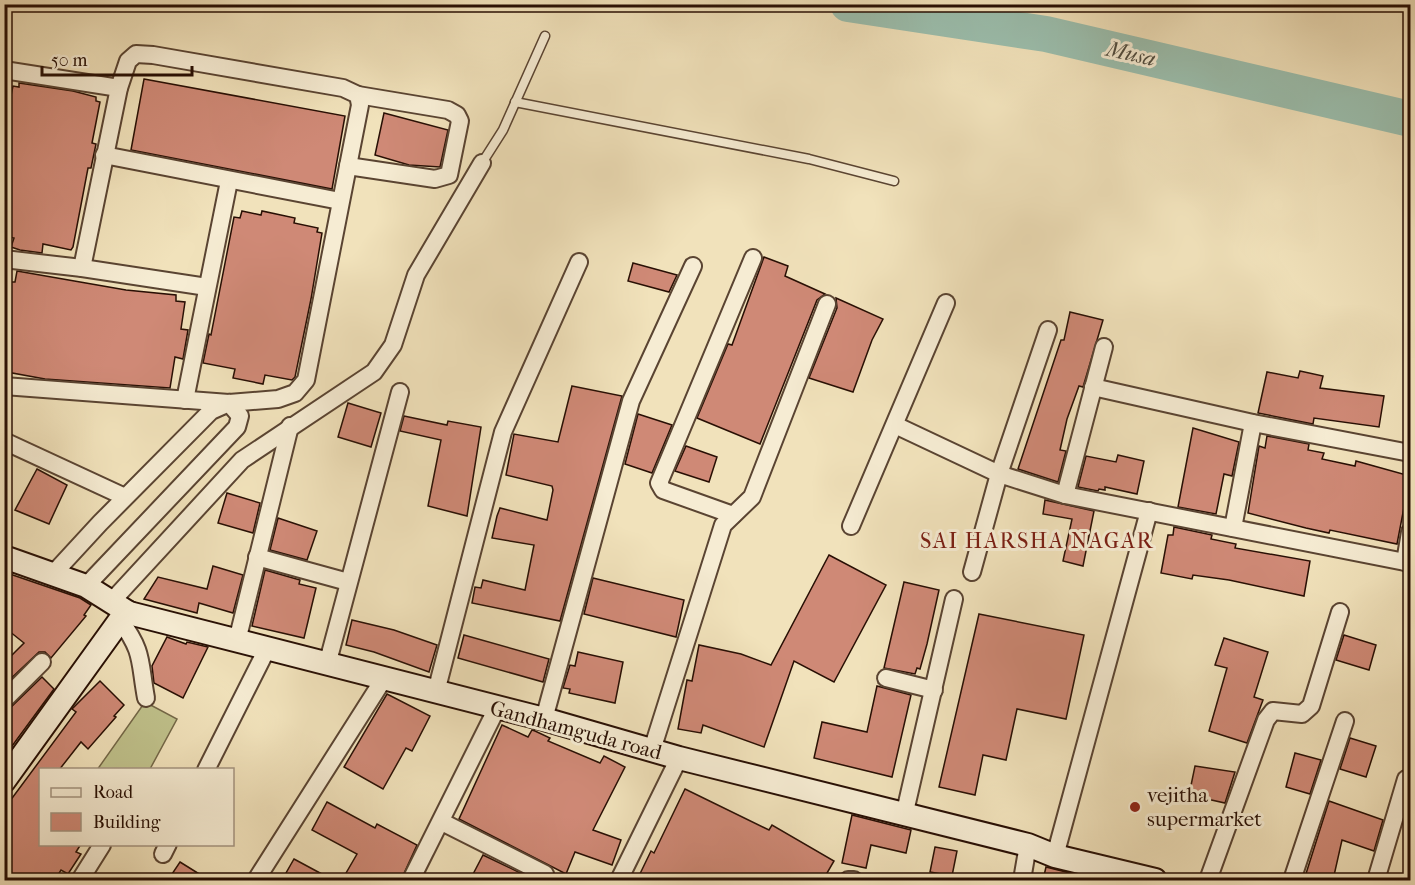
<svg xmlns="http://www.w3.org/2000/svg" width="1415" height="885" viewBox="0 0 1415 885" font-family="'IM FELL French Canon',serif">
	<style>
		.green { fill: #c0c28c; stroke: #746848; stroke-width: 1.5 }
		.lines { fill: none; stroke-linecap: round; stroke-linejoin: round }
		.river { stroke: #9bbead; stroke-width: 36 }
		.building { fill: #cf8976; stroke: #280f04; stroke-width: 1.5 }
		.lane-casing { stroke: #5a4432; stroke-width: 11 }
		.street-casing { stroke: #5a4432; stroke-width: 20 }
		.secondary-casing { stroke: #280f04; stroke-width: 26 }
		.lane { stroke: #f6ecd3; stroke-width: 8 }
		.street { stroke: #f6ecd3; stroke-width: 16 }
		.secondary { stroke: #f6ecd3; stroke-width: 22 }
		.poi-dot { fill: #8f2418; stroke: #f6ecd3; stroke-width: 2 }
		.labels { text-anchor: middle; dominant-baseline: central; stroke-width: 6; stroke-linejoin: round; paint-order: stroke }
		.street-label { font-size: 21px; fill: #280f04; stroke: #f6ecd3 }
		.poi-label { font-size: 21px; fill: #280f04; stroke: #f6ecd3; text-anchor: start }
		.water-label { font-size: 22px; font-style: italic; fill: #504c3f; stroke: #f6ecd3 }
		.neighbourhood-label { font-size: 22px; letter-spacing: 1.5px; fill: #7a1f14; stroke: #f6ecd3 }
	</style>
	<rect width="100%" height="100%" fill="#f1e2bb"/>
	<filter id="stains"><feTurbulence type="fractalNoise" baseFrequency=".00333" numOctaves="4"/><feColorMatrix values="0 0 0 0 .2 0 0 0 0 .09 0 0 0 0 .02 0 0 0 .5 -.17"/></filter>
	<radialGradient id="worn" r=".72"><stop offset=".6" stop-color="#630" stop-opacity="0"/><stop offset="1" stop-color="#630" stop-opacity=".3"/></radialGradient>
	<path class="green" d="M 145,702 L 177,719 L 150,769 L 97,770 Z"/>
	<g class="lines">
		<path class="river" d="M 848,4 L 1046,34 L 1410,119"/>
	</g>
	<g class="building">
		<path d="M 144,79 L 345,116 L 332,189 L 131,150 Z"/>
		<path d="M 19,83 L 73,91 L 96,97 L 96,101 L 100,102 L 92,143 L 96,144 L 91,168 L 88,168 L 73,247 L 71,250 L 43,244 L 42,253 L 20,250 L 11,247 L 14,238 L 4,236 L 4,128 L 13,86 L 19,87 Z"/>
		<path d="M 384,113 L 448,130 L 440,167 L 409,165 L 375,155 Z"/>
		<path d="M 242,211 L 261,215 L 262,211 L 295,218 L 294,223 L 318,228 L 317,232 L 322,233 L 311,299 L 295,377 L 292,380 L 265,375 L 263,384 L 233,378 L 235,369 L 203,363 L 209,334 L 211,335 L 234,217 L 240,218 Z"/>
		<path d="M 764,257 L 788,266 L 785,276 L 825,294 L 817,300 L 760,444 L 697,418 L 728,344 L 732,345 Z"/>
		<path d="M 633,263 L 677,275 L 669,292 L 628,281 Z"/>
		<path d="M 17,271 L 126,290 L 176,295 L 176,301 L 185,302 L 181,329 L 188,330 L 183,359 L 175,357 L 170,388 L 45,379 L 7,372 L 4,312 L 11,282 L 15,282 Z"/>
		<path d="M 836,298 L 883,319 L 872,340 L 853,392 L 809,378 L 837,308 Z"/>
		<path d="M 1070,312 L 1103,320 L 1083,387 L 1079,386 L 1067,419 L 1060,450 L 1066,451 L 1058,482 L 1018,469 L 1061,340 L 1064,340 Z"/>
		<path d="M 1300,371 L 1323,376 L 1320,388 L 1384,396 L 1379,427 L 1314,418 L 1313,424 L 1258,413 L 1267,372 L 1298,378 Z"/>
		<path d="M 572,386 L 622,396 L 560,621 L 472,603 L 475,587 L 481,588 L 483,580 L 525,590 L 534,545 L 492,538 L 497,516 L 500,508 L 547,520 L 553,490 L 552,486 L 506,475 L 514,434 L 558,442 Z"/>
		<path d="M 348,403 L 381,413 L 371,447 L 338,437 Z"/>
		<path d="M 638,414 L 672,425 L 652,473 L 625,464 Z"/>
		<path d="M 404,416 L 447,425 L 448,421 L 481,427 L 467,516 L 428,506 L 441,440 L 400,431 Z"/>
		<path d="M 1193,428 L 1239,442 L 1232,476 L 1224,474 L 1216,514 L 1178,507 Z"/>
		<path d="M 1267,436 L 1309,444 L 1308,450 L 1324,453 L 1322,459 L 1355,466 L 1356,461 L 1410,476 L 1397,544 L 1330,530 L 1329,533 L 1306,528 L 1248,513 L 1259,446 L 1265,448 Z"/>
		<path d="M 686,446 L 717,457 L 709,482 L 675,471 Z"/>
		<path d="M 1118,455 L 1144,461 L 1137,494 L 1105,487 L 1105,490 L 1099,489 L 1098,491 L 1078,487 L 1086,456 L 1116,462 Z"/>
		<path d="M 37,469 L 67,485 L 49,524 L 15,510 Z"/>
		<path d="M 227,493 L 260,503 L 253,533 L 218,523 Z"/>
		<path d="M 1045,500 L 1094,511 L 1083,566 L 1063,561 L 1072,519 L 1043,514 Z"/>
		<path d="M 278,518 L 317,531 L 307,560 L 270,550 Z"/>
		<path d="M 1174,527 L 1212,535 L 1211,539 L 1236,544 L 1235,548 L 1310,561 L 1304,596 L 1229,580 L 1193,575 L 1192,579 L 1161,573 L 1168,535 L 1173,535 Z"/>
		<path d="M 829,555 L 886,585 L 834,682 L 794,661 L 764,747 L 703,725 L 701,733 L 678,729 L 687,680 L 692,681 L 699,645 L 741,654 L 771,665 Z"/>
		<path d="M 213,566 L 243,575 L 233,613 L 199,603 L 197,613 L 144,599 L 158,577 L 207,589 Z"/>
		<path d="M 265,570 L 300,580 L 299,584 L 316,588 L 304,638 L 252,626 Z"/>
		<path d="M 4,572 L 80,598 L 91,605 L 84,615 L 86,616 L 51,658 L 45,652 L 39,652 L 4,685 L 4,663 L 24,643 L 4,627 Z"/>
		<path d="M 593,578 L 684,600 L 676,637 L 584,614 Z"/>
		<path d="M 904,582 L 939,590 L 927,644 L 920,669 L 917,668 L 915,674 L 884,668 Z"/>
		<path d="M 979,614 L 1084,635 L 1066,719 L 1017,709 L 1006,760 L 983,755 L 975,795 L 939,787 Z"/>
		<path d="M 352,620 L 394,630 L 437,645 L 429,672 L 374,652 L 346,645 Z"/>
		<path d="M 464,635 L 549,659 L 543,682 L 458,658 Z"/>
		<path d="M 1344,635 L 1376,645 L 1369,670 L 1336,660 Z"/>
		<path d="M 167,637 L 186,644 L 187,642 L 208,647 L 183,698 L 154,683 L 152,666 Z"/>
		<path d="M 1224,638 L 1268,652 L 1254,697 L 1263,700 L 1247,743 L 1209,731 L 1227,668 L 1215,665 Z"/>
		<path d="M 578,652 L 623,662 L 615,703 L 569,693 L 570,689 L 563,688 L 570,665 L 575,666 Z"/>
		<path d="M 42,677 L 54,689 L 4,757 L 4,710 L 11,707 Z"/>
		<path d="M 100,681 L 124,705 L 114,716 L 116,717 L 88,749 L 81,742 L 59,770 L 40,770 L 40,844 L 81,844 L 76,852 L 81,854 L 68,874 L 61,870 L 55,880 L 4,880 L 4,809 L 76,712 L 72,709 Z"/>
		<path d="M 877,686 L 911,695 L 892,777 L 814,758 L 822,722 L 867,732 Z"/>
		<path d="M 387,694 L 430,716 L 412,751 L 406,748 L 383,789 L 344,767 Z"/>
		<path d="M 502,725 L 528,737 L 532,730 L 535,731 L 550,738 L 548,741 L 600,763 L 604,756 L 625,767 L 593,830 L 621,840 L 612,865 L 575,852 L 566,874 L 459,819 Z"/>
		<path d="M 1350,738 L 1376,746 L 1366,777 L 1340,769 Z"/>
		<path d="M 1295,753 L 1321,760 L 1310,794 L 1286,787 Z"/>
		<path d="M 1195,766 L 1235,772 L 1225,803 L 1189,795 Z"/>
		<path d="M 685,789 L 769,830 L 772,825 L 834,861 L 823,880 L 637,880 L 651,851 L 654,853 Z"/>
		<path d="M 1329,801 L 1383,820 L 1374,851 L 1342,840 L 1333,880 L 1304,880 Z"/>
		<path d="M 327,802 L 375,828 L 377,824 L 417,845 L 401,880 L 342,880 L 357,854 L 312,830 Z"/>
		<path d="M 852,815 L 911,830 L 906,853 L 871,845 L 866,868 L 842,863 Z"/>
		<path d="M 935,847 L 957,851 L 952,876 L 930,872 Z"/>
		<path d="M 483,855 L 535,880 L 470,880 Z"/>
		<path d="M 294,859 L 333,880 L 282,880 Z"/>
		<path d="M 180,862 L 209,880 L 168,880 Z"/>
		<path d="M 1046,867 L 1094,879 L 1094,880 L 1043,880 Z"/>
	</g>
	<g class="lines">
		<g class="lane-casing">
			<g id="lane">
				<path d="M 515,102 L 809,159 L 894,181"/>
				<path d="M 482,163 L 503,130 L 545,36"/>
			</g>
		</g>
		<g class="street-casing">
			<g id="street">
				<path d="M 4,70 L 119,88"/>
				<path d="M 104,155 L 340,201"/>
				<path d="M 348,166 L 435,179 L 449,175 L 460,121 L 457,115 L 448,110 L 358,95"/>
				<path d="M 4,259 L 82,268 L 207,287"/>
				<path d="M 4,386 L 229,403 L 278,399 L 295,393 L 306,380 L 360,105 L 358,95 L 343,88 L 153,55 L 136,54 L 128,61 L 119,88 L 82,268"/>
				<path d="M 1093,387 L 1253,423 L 1410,453"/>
				<path d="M 185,400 L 229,181"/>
				<path d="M 895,425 L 999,474 L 1065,495 L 1410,563"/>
				<path d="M 4,441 L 125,497"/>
				<path d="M 1065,495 L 1104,347"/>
				<path d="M 733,515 L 663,490 L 659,483 L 753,258"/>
				<path d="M 851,526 L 946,303"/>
				<path d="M 1233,528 L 1253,423"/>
				<path d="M 257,557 L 348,582"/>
				<path d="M 1405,562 L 1410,532"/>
				<path d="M 972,572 L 999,474 L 1048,330"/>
				<path d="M 53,574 L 100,523 L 211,411 L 229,403 L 240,416 L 237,427 L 86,586"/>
				<path d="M 112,601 L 242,460 L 374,372 L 393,345 L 416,275 L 482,163"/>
				<path d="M 120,620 C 144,653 139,660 146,698"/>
				<path d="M 237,641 L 290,426"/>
				<path d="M 327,665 L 400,392"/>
				<path d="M 886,678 L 934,690"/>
				<path d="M 436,692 L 503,432 L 579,262"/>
				<path d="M 4,700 L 42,662"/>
				<path d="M 544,719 L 631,401 L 693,266"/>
				<path d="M 652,750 L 723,525 L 752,497 L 827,304"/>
				<path d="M 206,770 L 267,649"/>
				<path d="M 904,816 L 954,599"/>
				<path d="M 442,822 L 545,874"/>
				<path d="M 163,854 L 168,844"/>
				<path d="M 1055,856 L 1149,511"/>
				<path d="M 80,880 L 102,845"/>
				<path d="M 256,880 L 383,680"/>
				<path d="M 411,880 L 497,708"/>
				<path d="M 619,880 L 679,758"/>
				<path d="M 848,880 L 854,880"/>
				<path d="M 1022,880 L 1028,845"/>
				<path d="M 1208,880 L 1266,720 L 1273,711 L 1302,714 L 1311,706 L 1340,612"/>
				<path d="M 1292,880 L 1345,721"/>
				<path d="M 1376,880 L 1406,779"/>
			</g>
		</g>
		<g class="secondary-casing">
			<g id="secondary">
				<path d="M 4,557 L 86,586 L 129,613 L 544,719 L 679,758 L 1028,845 L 1055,856 L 1155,880"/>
				<path d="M 4,781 L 120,620 L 129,613"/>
			</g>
		</g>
		<use href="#lane" class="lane"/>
		<use href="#street" class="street"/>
		<use href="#secondary" class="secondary"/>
	</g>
	<circle class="poi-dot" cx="1135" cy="807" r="6"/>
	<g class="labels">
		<g class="street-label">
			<text transform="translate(576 730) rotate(15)">Gandhamguda road</text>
		</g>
		<g class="poi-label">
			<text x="1147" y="795">vejitha<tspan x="1147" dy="24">supermarket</tspan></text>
		</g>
		<g class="water-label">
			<text transform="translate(1131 54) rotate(13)">Musa</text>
		</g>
		<g class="neighbourhood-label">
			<text x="1037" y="541">SAI HARSHA NAGAR</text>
		</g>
	</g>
	<rect width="1415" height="885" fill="none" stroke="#f1e2bb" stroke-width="24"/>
	<rect x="6" y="6" width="1403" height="873" fill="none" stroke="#280f04" stroke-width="3"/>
	<rect x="12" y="12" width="1391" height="861" fill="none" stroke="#280f04" stroke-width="1.5"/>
	<rect x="39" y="768" width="195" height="78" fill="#f6ecd3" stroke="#a49480" stroke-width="1.5"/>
	<rect x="51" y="788" width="30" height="9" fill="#f6ecd3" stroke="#a49480" stroke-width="1.5"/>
	<text x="93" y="798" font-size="18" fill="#280f04">Road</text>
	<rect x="51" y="813" width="30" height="18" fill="#cf8976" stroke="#a49480" stroke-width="1.5"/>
	<text x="93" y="828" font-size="18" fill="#280f04">Building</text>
	<path d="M42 66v9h150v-9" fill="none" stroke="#280f04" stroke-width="3"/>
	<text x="51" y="66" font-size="18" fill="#280f04" stroke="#f6ecd3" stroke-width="4.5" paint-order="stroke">50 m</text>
	<rect width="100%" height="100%" filter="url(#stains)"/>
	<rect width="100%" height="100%" fill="url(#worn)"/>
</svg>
